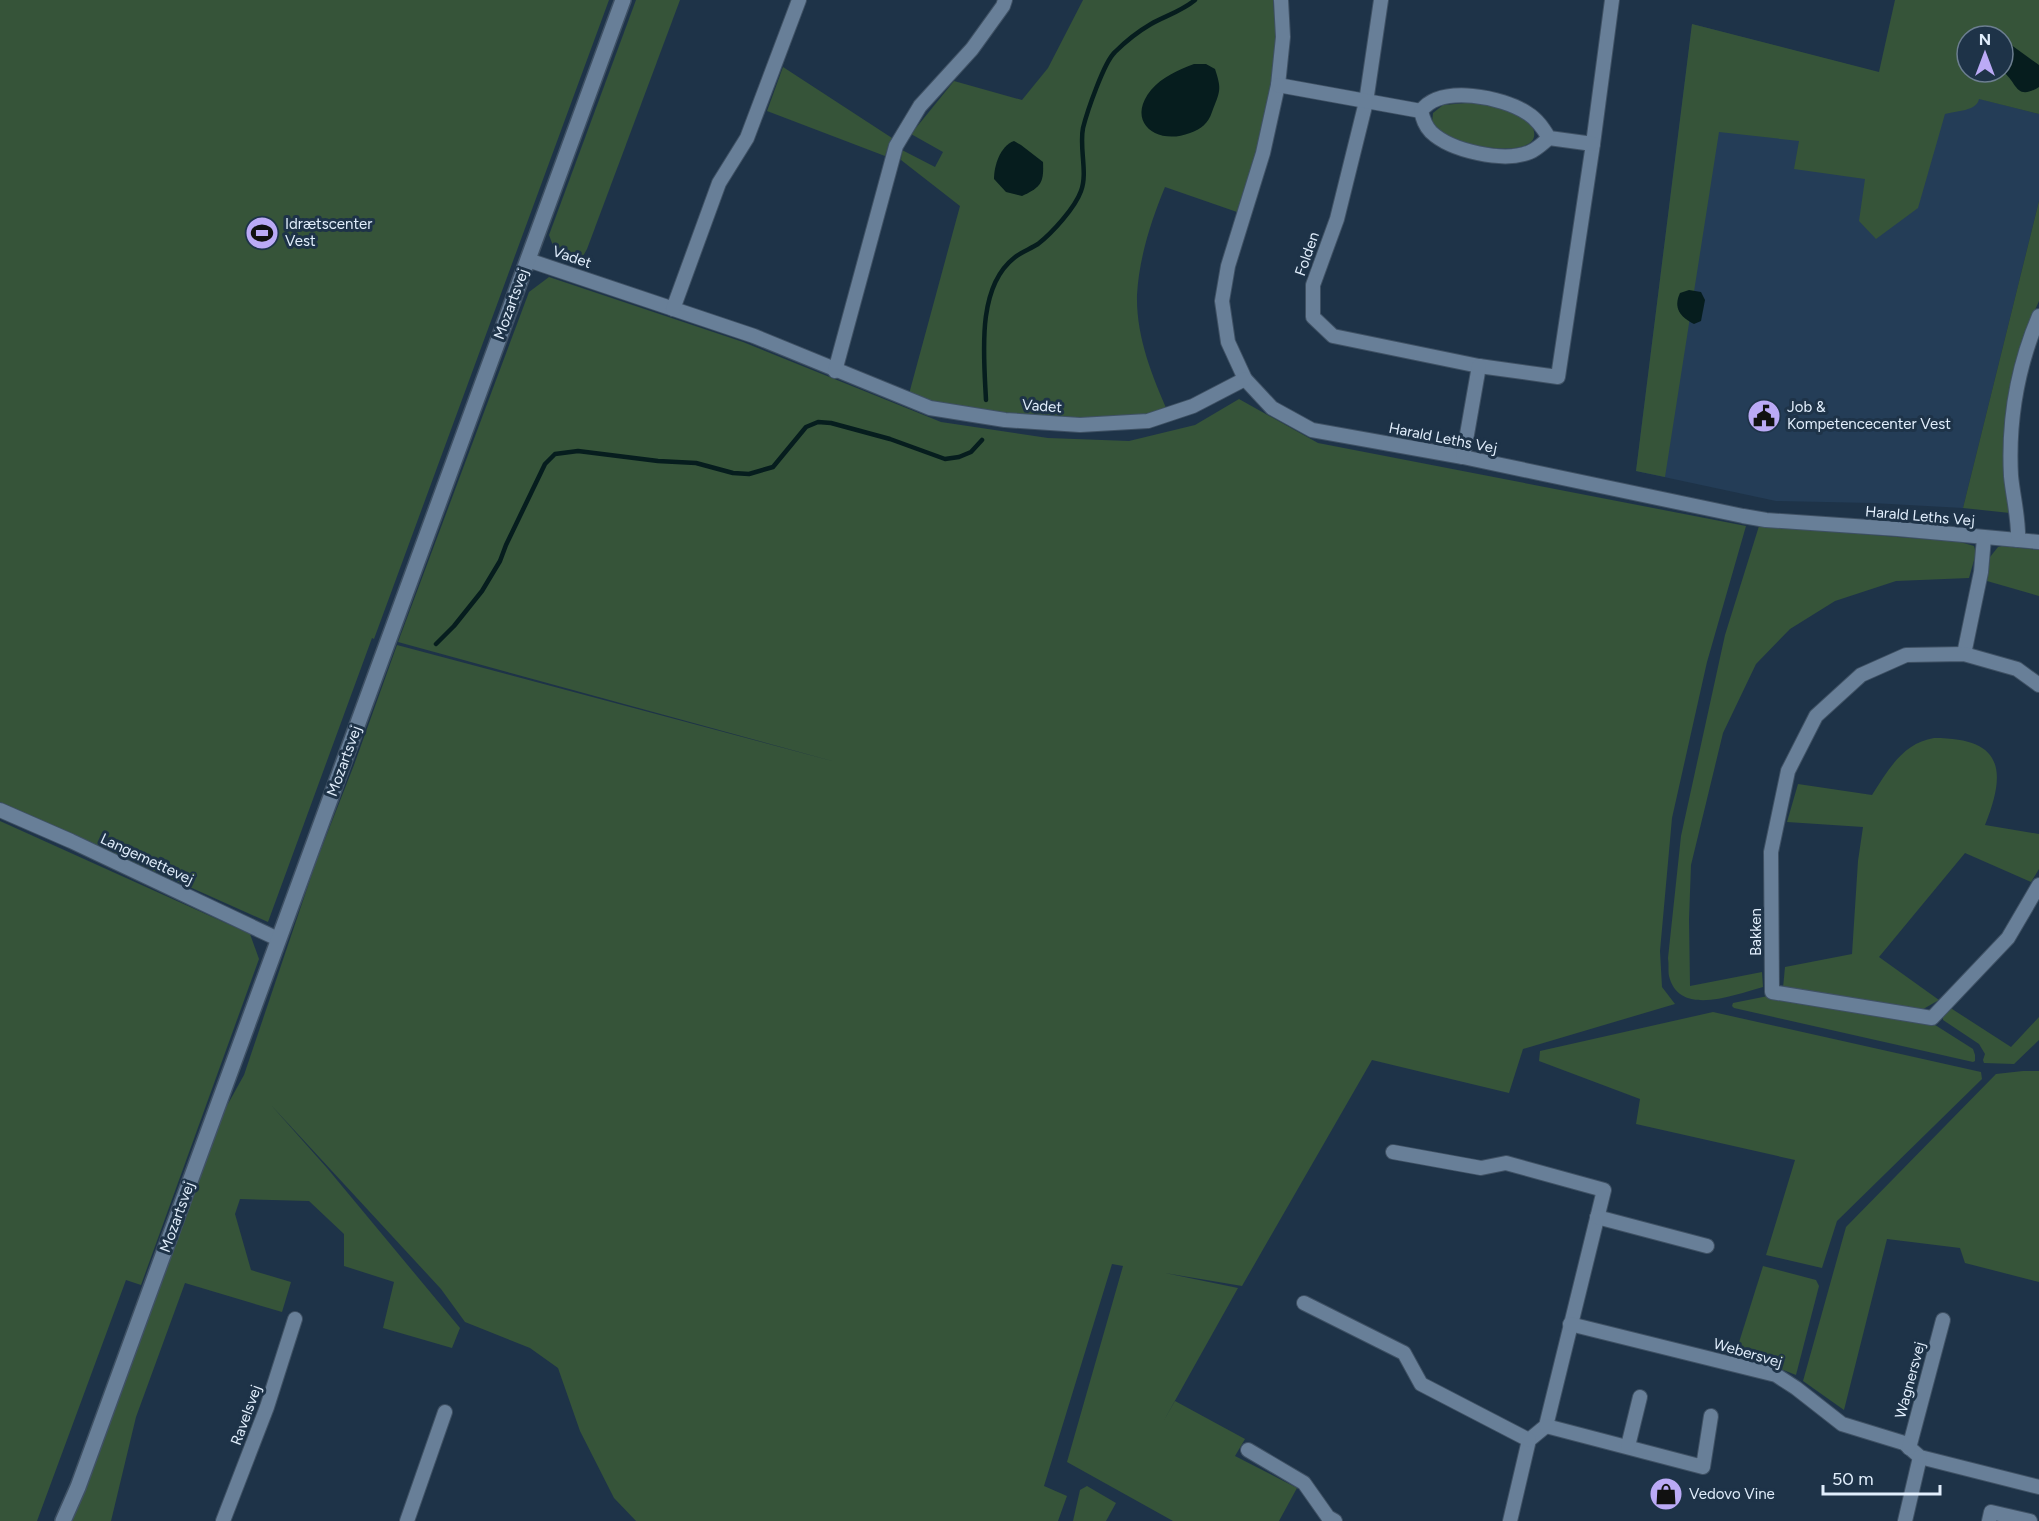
<svg xmlns="http://www.w3.org/2000/svg" width="2039" height="1521" viewBox="0 0 2039 1521" font-family="Figtree,sans-serif">
	<style>
		.built { fill: #243d57 }
		.green { fill: #365439; fill-rule: evenodd }
		.water { fill: #061d1e }
		.lines { fill: none; stroke-linecap: round; stroke-linejoin: round }
		.stream { stroke: #061d1e; stroke-width: 4.5 }
		.street-casing { stroke: #3f5164; stroke-width: 16 }
		.secondary-casing { stroke: #3f5164; stroke-width: 18 }
		.street { stroke: #687f98; stroke-width: 14 }
		.secondary { stroke: #687f98; stroke-width: 15 }
		.labels { text-anchor: middle; dominant-baseline: central; stroke-width: 6; stroke-linejoin: round; paint-order: stroke }
		.poi-label { font-size: 15px; fill: #e1eefc; stroke: #1e3348; text-anchor: start }
		.street-label { font-size: 15px; fill: #e1eefc; stroke: #1e3348 }
	</style>
	<rect width="100%" height="100%" fill="#1e3348"/>
	<path class="built" d="M 1692,24 L 2039,114 L 2039,201 L 1963,508 L 1873,503 L 1776,501 L 1636,471 Z"/>
	<g class="green">
		<path d="M 0,0 L 609,0 L 374,639 L 372,638 L 268,922 L 0,802 Z"/>
		<path d="M 636,0 L 680,0 L 587,249 L 578,265 L 558,259 L 549,235 Z"/>
		<path d="M 1083,0 L 1273,0 C 1274,17 1277,34 1276,51 C 1273,106 1254,160 1237,212 L 1165,187 C 1151,221 1139,258 1137,295 C 1136,336 1152,376 1168,412 L 1145,419 L 1084,421 L 1020,416 L 943,405 L 909,394 L 960,206 L 901,160 L 902,150 L 935,167 L 943,152 L 911,134 L 954,81 L 1022,100 L 1048,68 Z"/>
		<path d="M 1895,0 L 2039,0 L 2039,114 L 1979,99 C 1977,111 1956,111 1945,114 L 1918,208 L 1876,239 L 1859,221 L 1865,179 L 1794,169 L 1799,141 L 1719,132 L 1665,477 L 1636,471 L 1692,24 L 1879,72 ZM 1967,36 L 2003,36 L 2003,72 L 1967,72 Z"/>
		<path d="M 783,67 L 892,138 L 885,156 L 767,111 Z"/>
		<path d="M 1478,102 L 1496,105 L 1530,122 C 1553,160 1477,148 1460,141 C 1450,137 1438,131 1432,123 L 1433,113 L 1443,105 Z"/>
		<path d="M 2039,201 L 2039,301 L 2027,328 L 2010,513 L 1963,508 Z"/>
		<path d="M 549,277 L 743,342 L 941,422 L 1048,438 L 1129,441 L 1195,425 L 1239,399 L 1318,443 L 1746,526 L 1707,662 L 1672,818 L 1660,951 L 1662,987 L 1675,1004 L 1523,1049 L 1509,1093 L 1372,1060 L 1242,1286 L 1165,1273 L 1238,1288 L 1163,1422 L 1175,1401 L 1245,1439 L 1235,1456 L 1297,1488 L 1279,1521 L 1173,1521 L 1067,1462 L 1123,1266 L 1112,1264 L 1044,1486 L 1067,1496 L 1058,1521 L 636,1521 L 614,1498 L 580,1431 L 558,1368 L 530,1348 L 465,1322 L 441,1289 L 271,1105 L 327,1168 L 460,1328 L 452,1348 L 383,1328 L 394,1282 L 344,1266 L 344,1234 L 309,1201 L 240,1199 L 235,1214 L 251,1270 L 291,1282 L 282,1312 L 185,1283 L 136,1417 L 111,1521 L 70,1521 L 123,1374 L 224,1111 L 244,1075 L 316,862 L 354,765 L 397,645 L 836,762 L 398,642 L 529,292 Z"/>
		<path d="M 1759,526 L 1960,542 L 1974,546 L 1976,553 L 1969,578 L 1896,581 L 1835,601 L 1790,629 L 1756,664 L 1723,733 L 1691,865 L 1689,919 L 1690,986 L 1762,972 L 1763,987 C 1736,994 1679,1018 1669,976 C 1668,971 1669,964 1668,958 L 1681,836 L 1725,635 Z"/>
		<path d="M 2002,546 L 2039,550 L 2039,596 L 1987,581 L 1990,557 L 1998,547 Z"/>
		<path d="M 1934,738 C 2001,738 2008,768 1985,825 L 2039,834 L 2039,869 L 2031,882 L 1965,853 L 1879,957 L 1939,1000 L 1918,1012 L 1783,988 L 1785,967 L 1852,954 L 1858,861 L 1863,827 L 1787,822 L 1798,784 L 1872,795 C 1888,770 1903,743 1934,738 Z"/>
		<path d="M 0,821 L 250,934 L 259,959 L 141,1285 L 126,1280 L 37,1521 L 0,1521 Z"/>
		<path d="M 1768,996 L 1932,1023 L 1973,1049 L 1975,1055 L 1975,1061 L 1973,1062 L 1734,1008 L 1732,1006 L 1733,1003 Z"/>
		<path d="M 1949,1007 L 2011,1047 L 2039,1017 L 2039,1040 L 2014,1064 L 1984,1063 L 1983,1060 L 1985,1054 L 1979,1044 L 1943,1020 L 1943,1015 Z"/>
		<path d="M 1713,1012 L 1981,1072 L 1982,1079 L 1837,1221 L 1822,1268 L 1766,1255 L 1795,1160 L 1636,1124 L 1640,1099 L 1539,1061 L 1540,1051 Z"/>
		<path d="M 2023,1071 L 2039,1071 L 2039,1282 L 1965,1263 L 1960,1248 L 1887,1239 L 1844,1410 L 1803,1381 L 1846,1227 L 1996,1074 Z"/>
		<path d="M 1763,1266 L 1816,1280 L 1819,1286 L 1796,1375 L 1736,1352 Z"/>
		<path d="M 1087,1486 L 1116,1503 L 1106,1521 L 1073,1521 L 1080,1490 Z"/>
	</g>
	<g class="water">
		<path d="M 2003,39 L 2039,65 L 2039,87 C 2015,102 2017,81 2003,72 Z"/>
		<path d="M 1194,64 L 1206,64 L 1215,69 C 1222,90 1220,91 1212,112 C 1208,124 1201,129 1190,133 C 1157,146 1125,122 1151,90 C 1162,77 1178,70 1194,64 Z"/>
		<path d="M 1014,141 L 1021,145 L 1043,162 C 1044,183 1041,187 1022,196 L 1006,192 L 994,179 C 994,166 1000,146 1014,141 Z"/>
		<path d="M 1689,290 L 1701,292 L 1705,300 L 1701,321 L 1694,324 C 1680,317 1673,308 1680,293 Z"/>
	</g>
	<g class="lines">
		<g class="stream">
			<path d="M 986,400 C 984,357 976,288 1014,258 C 1021,252 1030,249 1038,244 C 1052,233 1075,208 1081,191 C 1088,173 1079,148 1083,128 C 1087,112 1104,62 1115,52 C 1125,42 1139,31 1151,24 C 1165,16 1182,11 1195,0"/>
			<path d="M 436,644 L 454,626 L 482,591 L 500,561 L 506,545 L 545,464 L 555,454 L 578,451 L 658,461 L 696,463 L 733,473 L 749,474 L 773,467 L 806,427 L 818,422 L 831,423 L 890,439 L 945,459 L 959,457 L 971,452 L 982,440"/>
		</g>
		<g class="street-casing">
			<g id="street">
				<path d="M 1281,0 L 1283,37 L 1278,85 L 1263,153 L 1228,266 L 1222,301 L 1228,342 L 1245,379 L 1272,408 L 1312,430 L 1463,457 L 1743,516 L 1766,520 L 1898,529 L 2039,542"/>
				<path d="M 1381,0 L 1366,102 L 1337,219 L 1313,285 L 1313,317 L 1333,336 L 1479,366 L 1558,377 L 1593,144 L 1612,0"/>
				<path d="M 1278,85 L 1421,111"/>
				<path d="M 1549,138 C 1543,143 1537,149 1530,152 C 1504,163 1451,151 1431,132 C 1425,126 1423,119 1421,111 C 1441,84 1503,97 1527,113 C 1537,119 1543,128 1549,138 L 1593,144"/>
				<path d="M 528,260 L 754,336 L 930,408 L 1005,420 L 1080,425 L 1148,421 L 1193,406 L 1245,379"/>
				<path d="M 673,309 L 719,183 L 747,138 L 799,0"/>
				<path d="M 835,371 L 896,146 L 920,106 L 972,49 L 1003,6 L 1005,0"/>
				<path d="M 1463,457 L 1479,366"/>
				<path d="M 2018,540 C 2019,519 2013,497 2011,476 C 2008,420 2017,368 2039,316"/>
				<path d="M 1964,654 L 1981,572 L 1984,538"/>
				<path d="M 2039,685 L 2017,669 L 1964,654 L 1906,655 L 1861,675 L 1816,716 L 1788,771 L 1771,852 L 1772,992 L 1932,1018 L 2008,938 L 2039,885"/>
				<path d="M 0,810 L 71,841 L 278,939"/>
				<path d="M 1393,1152 L 1481,1168 L 1506,1163 L 1604,1190 L 1546,1426 L 1529,1440 L 1510,1521"/>
				<path d="M 1597,1217 L 1707,1246"/>
				<path d="M 1304,1303 L 1404,1353 L 1421,1384 L 1529,1440"/>
				<path d="M 1570,1324 L 1776,1375 L 1796,1388 L 1842,1424 L 1904,1443 L 1920,1457 L 2039,1487"/>
				<path d="M 1546,1426 L 1703,1467 L 1711,1416"/>
				<path d="M 1628,1446 L 1640,1397"/>
				<path d="M 1909,1448 L 1943,1320"/>
				<path d="M 1248,1450 L 1304,1483 L 1328,1517 L 1335,1521"/>
				<path d="M 223,1521 L 267,1407 L 295,1319"/>
				<path d="M 407,1521 L 445,1412"/>
				<path d="M 1905,1521 L 1920,1457"/>
				<path d="M 1989,1521 L 1991,1512 L 2030,1521"/>
			</g>
		</g>
		<g class="secondary-casing">
			<path id="secondary" d="M 63,1521 L 78,1487 L 623,0"/>
		</g>
		<use href="#street" class="street"/>
		<use href="#secondary" class="secondary"/>
	</g>
	<defs>
		<g id="stadium-disc" transform="scale(1.725)"><circle r="9.5" fill="#bbaaf6" stroke="#1e3348"/><path d="M0-5a6.5 5 0 1 0 0 10a6.5 5 0 1 0 0-10ZM-3.5-1.8h7v3.6h-7Z" fill="#111"/></g>
		<g id="civic-disc" transform="scale(1.725)"><circle r="9.5" fill="#bbaaf6" stroke="#1e3348"/><path d="M-.6-6.5H3V-4.5H.6V-3L4-1V1h2V6H-6V1h2V-1L-.6-3ZM-1.2 2.5V6h2.4V2.5Z" fill="#111"/></g>
		<g id="shop-disc" transform="scale(1.725)"><circle r="9.5" fill="#bbaaf6" stroke="#1e3348"/><path d="M-5-2.5h2.3a2.7 3.5 0 0 1 5.4 0H5L5.5 6h-11ZM-1.5-2.5h3a1.5 2.3 0 0 0-3 0Z" fill="#111"/></g>
	</defs>
	<g fill-rule="evenodd">
		<use href="#stadium-disc" x="262" y="233"/>
		<use href="#civic-disc" x="1764" y="416"/>
		<use href="#shop-disc" x="1666" y="1494"/>
	</g>
	<g class="labels">
		<g class="poi-label">
			<text x="285" y="224">Idrætscenter<tspan x="285" dy="17">Vest</tspan></text>
			<text x="1787" y="407">Job &amp;<tspan x="1787" dy="17">Kompetencecenter Vest</tspan></text>
			<text x="1689" y="1494">Vedovo Vine</text>
		</g>
		<g class="street-label">
			<text transform="translate(1307 254) rotate(-71)">Folden</text>
			<text transform="translate(572 257) rotate(19)">Vadet</text>
			<text transform="translate(511 304) rotate(-70)">Mozartsvej</text>
			<text transform="translate(1042 406) rotate(4)">Vadet</text>
			<text transform="translate(1443 438) rotate(11)">Harald Leths Vej</text>
			<text transform="translate(1920 516) rotate(5)">Harald Leths Vej</text>
			<text transform="translate(344 761) rotate(-70)">Mozartsvej</text>
			<text transform="translate(147 859) rotate(25)">Langemettevej</text>
			<text transform="translate(1756 932) rotate(-90)">Bakken</text>
			<text transform="translate(177 1217) rotate(-70)">Mozartsvej</text>
			<text transform="translate(1748 1353) rotate(16)">Webersvej</text>
			<text transform="translate(1910 1380) rotate(-75)">Wagnersvej</text>
			<text transform="translate(246 1415) rotate(-70)">Ravelsvej</text>
		</g>
	</g>
	<g transform="translate(1985 54)"><circle r="28" fill="#1e3348" stroke="#6c7e90" stroke-width="1.5"/>
	<path d="M0-4.5L10 22L0 15L-10 22Z" fill="#bbaaf6"/>
	<text y="-9" font-size="16" font-weight="bold" text-anchor="middle" fill="#e1eefc">N</text>
	</g>
	<path d="M1823 1485v9h117v-9" fill="none" stroke="#e1eefc" stroke-width="3"/>
	<text x="1832" y="1485" font-size="18" fill="#e1eefc" stroke="#1e3348" stroke-width="4.5" paint-order="stroke">50 m</text>
</svg>
